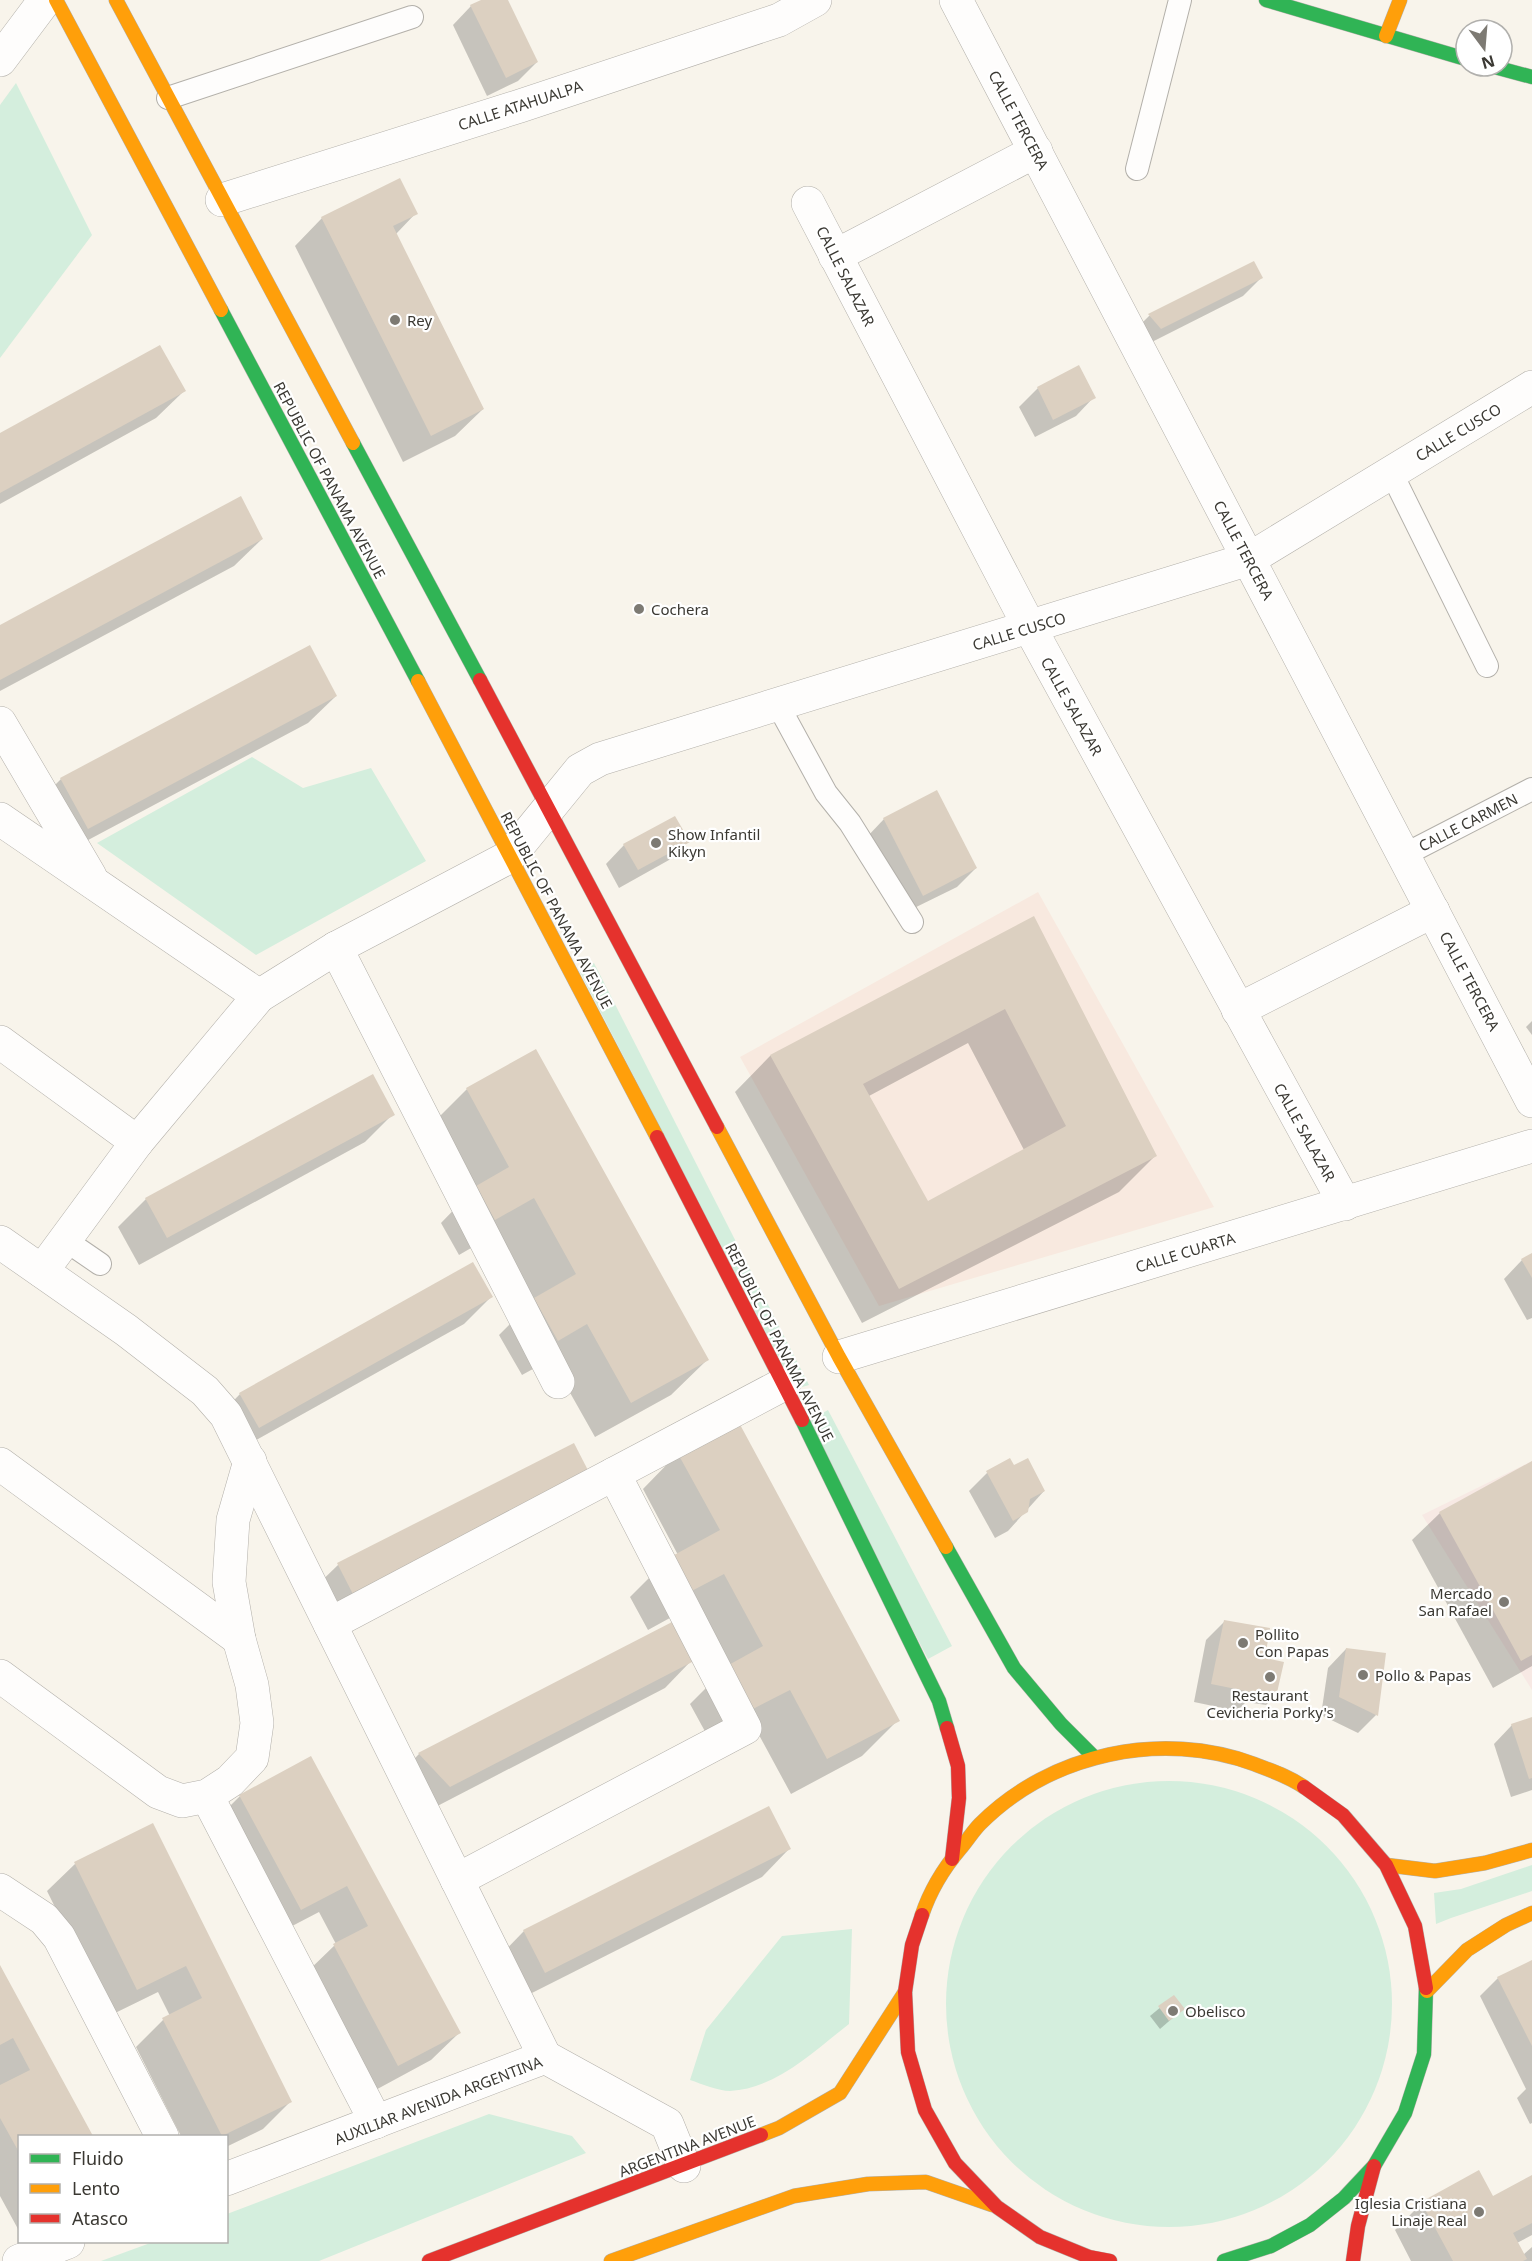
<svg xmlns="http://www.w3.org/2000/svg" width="1532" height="2261" viewBox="0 0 1532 2261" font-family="'Noto Sans',sans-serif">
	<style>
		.commercial { fill: #f7e9e4 }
		.education { fill: #f8e9df }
		.green { fill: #d4eedd }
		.shadow { fill: #0003; fill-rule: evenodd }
		.building { fill: #dcd0c1; fill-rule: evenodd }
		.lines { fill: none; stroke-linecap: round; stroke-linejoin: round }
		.lane-casing { stroke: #b3b0aa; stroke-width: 24 }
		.street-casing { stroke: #b3b0aa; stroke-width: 34 }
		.fast-casing { stroke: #b3b0aa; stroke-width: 15 }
		.slow-casing { stroke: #b3b0aa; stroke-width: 15 }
		.jam-casing { stroke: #b3b0aa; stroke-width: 15 }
		.lane { stroke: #fefdfc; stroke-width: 22 }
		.street { stroke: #fefdfc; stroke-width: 33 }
		.fast { stroke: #30b455; stroke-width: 14 }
		.slow { stroke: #ff9f0a; stroke-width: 14 }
		.jam { stroke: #e5322d; stroke-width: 14 }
		.poi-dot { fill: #7d7a73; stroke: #fff; stroke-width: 2 }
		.labels { text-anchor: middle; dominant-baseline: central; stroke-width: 4.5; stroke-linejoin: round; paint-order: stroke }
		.street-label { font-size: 15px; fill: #3b3933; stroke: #fff }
		.poi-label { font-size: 15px; fill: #3b3933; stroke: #fff; text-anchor: start }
	</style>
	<rect width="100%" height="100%" fill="#f8f4eb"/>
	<path class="commercial" d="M 1532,1461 L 1532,1690 L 1422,1515 Z"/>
	<path class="education" d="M 1038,892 L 1214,1207 L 879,1306 L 740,1057 Z"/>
	<g class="green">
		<path d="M 16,83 L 92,235 L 0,358 L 0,105 Z"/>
		<path d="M 252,757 L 303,788 L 371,768 L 426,861 L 256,955 L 97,843 Z"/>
		<path d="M 594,963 L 809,1385 L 795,1389 L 580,972 Z"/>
		<path d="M 828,1410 L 952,1646 L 928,1659 L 805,1423 Z"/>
		<circle cx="1169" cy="2004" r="223"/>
		<path d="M 1532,1865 L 1532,1891 L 1451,1918 L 1436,1924 L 1434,1893 L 1461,1889 Z"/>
		<path d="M 852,1929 L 849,2024 C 813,2052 777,2088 730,2091 C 718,2091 702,2084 690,2080 L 706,2030 L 782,1936 Z"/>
		<path d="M 489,2114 L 572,2136 L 586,2153 L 319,2261 L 101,2261 L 153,2242 L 226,2242 L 227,2214 Z"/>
	</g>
	<g class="shadow">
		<path d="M 484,0 L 507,0 L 537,62 L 518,81 L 487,96 L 453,25 L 471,6 Z"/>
		<path d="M 416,213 L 396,234 L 483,409 L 455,436 L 403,462 L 295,246 L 322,218 Z"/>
		<path d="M 1253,263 L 1261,278 L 1243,296 L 1142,347 L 1131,334 L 1149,316 Z"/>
		<path d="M 1079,367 L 1094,397 L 1076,416 L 1035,437 L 1019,407 L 1038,388 Z"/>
		<path d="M 184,391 L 156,418 L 0,504 L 0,435 Z"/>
		<path d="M 262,539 L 234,566 L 0,691 L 0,627 Z"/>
		<path d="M 336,696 L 308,723 L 60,855 L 34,806 L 61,779 Z"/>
		<path d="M 884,819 L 976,868 L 957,887 L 904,913 L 866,838 Z"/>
		<path d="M 688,842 L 669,860 L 619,888 L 606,864 L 624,845 Z"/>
		<path d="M 1034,918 L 1155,1156 L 1119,1192 L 862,1323 L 735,1092 L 770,1056 ZM 968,1043 L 1024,1150 L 928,1203 L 869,1096 Z"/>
		<path d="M 1532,1021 L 1532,1035 L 1526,1027 Z"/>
		<path d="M 372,1076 L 393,1114 L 365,1142 L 139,1265 L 118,1227 L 146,1199 Z"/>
		<path d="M 467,1089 L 707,1360 L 671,1395 L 595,1437 L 551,1359 L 522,1375 L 499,1335 L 534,1300 L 497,1233 L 459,1255 L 441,1223 L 469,1194 L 431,1125 Z"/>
		<path d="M 1532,1255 L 1532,1318 L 1527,1320 L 1504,1279 L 1522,1260 Z"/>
		<path d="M 491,1297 L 464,1324 L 231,1454 L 213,1422 L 240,1394 Z"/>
		<path d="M 678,1453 L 898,1720 L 862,1756 L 791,1794 L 753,1724 L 713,1746 L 690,1704 L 722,1672 L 688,1608 L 648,1630 L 630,1597 L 666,1561 L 678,1555 L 643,1489 Z"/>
		<path d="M 1532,1462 L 1532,1666 L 1493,1688 L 1412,1540 L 1440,1513 Z"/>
		<path d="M 1013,1467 L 1044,1491 L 1008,1531 L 995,1538 L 969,1491 L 987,1473 Z"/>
		<path d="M 592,1481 L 329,1629 L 310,1592 L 338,1565 Z"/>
		<path d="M 1225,1621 L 1275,1696 L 1266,1705 L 1246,1702 L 1237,1711 L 1194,1702 L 1206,1640 Z"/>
		<path d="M 673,1623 L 692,1660 L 665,1688 L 422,1814 L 392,1782 L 419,1754 Z"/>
		<path d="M 1346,1649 L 1376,1715 L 1358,1733 L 1321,1715 L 1328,1668 Z"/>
		<path d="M 1532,1719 L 1532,1790 L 1511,1797 L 1494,1744 L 1512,1725 Z"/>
		<path d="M 311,1759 L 459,2033 L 431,2060 L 370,2093 L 306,1973 L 336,1944 L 319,1912 L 273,1936 L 212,1824 L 240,1796 Z"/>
		<path d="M 152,1825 L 290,2102 L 263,2129 L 226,2147 L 226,2136 L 181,2136 L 136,2047 L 163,2020 L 170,2016 L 158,1992 L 109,2016 L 47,1891 L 75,1864 Z"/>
		<path d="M 789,1849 L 762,1877 L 518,2000 L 497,1959 L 524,1931 Z"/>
		<path d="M 1532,1961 L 1532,2123 L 1530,2124 L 1517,2098 L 1526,2089 L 1480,1996 L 1498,1978 Z"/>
		<path d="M 0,1969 L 91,2136 L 20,2136 L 18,2229 L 0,2196 Z"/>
		<path d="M 1173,1997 L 1183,2009 L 1160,2029 L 1150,2016 Z"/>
		<path d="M 1532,2177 L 1532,2235 L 1517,2243 L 1523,2255 L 1532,2247 L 1532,2261 L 1411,2261 L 1395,2230 L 1422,2203 L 1493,2198 Z"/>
	</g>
	<g class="building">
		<path d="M 481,0 L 508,0 L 538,62 L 506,78 L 470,5 Z"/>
		<path d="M 400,178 L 418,214 L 393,226 L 484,409 L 431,436 L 321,217 Z"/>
		<path d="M 1254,261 L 1263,278 L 1161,329 L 1148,314 Z"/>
		<path d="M 160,345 L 186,391 L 0,493 L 0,433 Z"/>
		<path d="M 1079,365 L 1096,398 L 1053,420 L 1037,387 Z"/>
		<path d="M 241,496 L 263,539 L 0,680 L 0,625 Z"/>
		<path d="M 310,645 L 337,696 L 88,829 L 60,778 Z"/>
		<path d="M 937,790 L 977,868 L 923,896 L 883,818 Z"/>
		<path d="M 675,816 L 690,842 L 638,870 L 623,844 Z"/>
		<path d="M 1034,916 L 1157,1156 L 899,1289 L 770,1055 ZM 1005,1009 L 1066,1126 L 928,1201 L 863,1084 Z"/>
		<path d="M 536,1049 L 709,1360 L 631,1403 L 587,1324 L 558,1341 L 534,1298 L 576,1274 L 534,1198 L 495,1220 L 476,1186 L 509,1167 L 466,1088 Z"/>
		<path d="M 373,1074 L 395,1115 L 167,1238 L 145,1198 Z"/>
		<path d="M 1532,1253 L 1532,1278 L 1521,1259 Z"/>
		<path d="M 473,1262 L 493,1297 L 259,1428 L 239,1393 Z"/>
		<path d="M 737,1419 L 900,1721 L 827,1759 L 790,1690 L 749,1711 L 725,1667 L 763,1646 L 724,1574 L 684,1595 L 665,1560 L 720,1530 L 677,1452 Z"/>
		<path d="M 574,1443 L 594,1482 L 357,1602 L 337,1563 Z"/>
		<path d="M 1010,1458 L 1014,1465 L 1028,1458 L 1045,1491 L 1030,1499 L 1028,1512 L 1013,1521 L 986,1471 Z"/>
		<path d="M 1532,1461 L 1532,1655 L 1521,1661 L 1439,1512 Z"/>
		<path d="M 1224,1620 L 1270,1628 L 1265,1658 L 1284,1662 L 1276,1697 L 1211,1684 Z"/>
		<path d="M 674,1621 L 694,1661 L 450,1787 L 418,1753 Z"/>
		<path d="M 1346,1648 L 1386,1653 L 1378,1716 L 1339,1697 Z"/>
		<path d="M 1532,1717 L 1532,1778 L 1529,1779 L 1511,1724 Z"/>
		<path d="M 311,1756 L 461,2033 L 398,2066 L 333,1944 L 368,1926 L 347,1886 L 301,1910 L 239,1795 Z"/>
		<path d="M 769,1806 L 791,1849 L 545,1973 L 523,1930 Z"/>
		<path d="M 153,1823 L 292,2102 L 222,2136 L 162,2018 L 202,1998 L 186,1966 L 137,1990 L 74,1862 Z"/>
		<path d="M 1532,1960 L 1532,2046 L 1497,1977 Z"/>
		<path d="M 0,1965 L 93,2136 L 20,2136 L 20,2154 L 0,2118 L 0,2085 L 30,2070 L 13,2038 L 0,2045 Z"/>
		<path d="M 1174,1995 L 1185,2009 L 1169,2021 L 1158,2006 Z"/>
		<path d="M 1479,2170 L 1493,2196 L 1532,2175 L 1532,2223 L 1513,2233 L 1527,2259 L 1523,2261 L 1453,2261 L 1421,2202 Z"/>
	</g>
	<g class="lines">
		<g class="lane-casing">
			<g id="lane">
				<path d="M 168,98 L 412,17"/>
				<path d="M 1137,169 L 1180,0"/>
				<path d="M 1391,472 L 1487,666"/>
				<path d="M 778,705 L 826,793 L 850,823 L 912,922"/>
				<path d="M 1404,855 L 1532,789"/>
				<path d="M 65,1240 L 100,1264"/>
			</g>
		</g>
		<g class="street-casing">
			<g id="street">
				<path d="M 956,0 L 1532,1101"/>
				<path d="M 0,60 L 45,0"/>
				<path d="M 222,200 L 520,106 L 779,20 L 815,0"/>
				<path d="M 808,203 L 1030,628 L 1345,1204"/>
				<path d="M 835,256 L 1036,151"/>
				<path d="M 0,723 L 90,876"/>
				<path d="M 0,819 L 259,996 L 137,1142 L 42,1271"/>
				<path d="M 336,948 L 558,1382"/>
				<path d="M 259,996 L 336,948 L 509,857 L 580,770 L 600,759 L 1249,559 L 1532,387"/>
				<path d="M 1238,1010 L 1433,911"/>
				<path d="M 0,1042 L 137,1142"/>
				<path d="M 0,1242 L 126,1330 L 205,1391 L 226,1415 L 545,2057"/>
				<path d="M 839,1357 L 1532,1146"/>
				<path d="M 0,1464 L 239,1639"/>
				<path d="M 330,1624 L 784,1384"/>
				<path d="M 0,1676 L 158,1792 L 182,1801 L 207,1796 L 230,1781 L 252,1758 L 257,1723 L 252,1685 L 239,1639 L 229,1582 L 233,1520 L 250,1461"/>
				<path d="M 207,1796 L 376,2122"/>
				<path d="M 457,1880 L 745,1728 L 614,1474"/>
				<path d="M 0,1890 L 44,1919 L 59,1937 L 162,2136"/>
				<path d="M 226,2179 L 545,2057 L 667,2124 L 684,2166"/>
				<path d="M 19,2261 L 68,2242"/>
			</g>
		</g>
		<g class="fast-casing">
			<g id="fast">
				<path d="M 1266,0 L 1466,59"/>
				<path d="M 1491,66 L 1532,77"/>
				<path d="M 221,310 L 418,681"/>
				<path d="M 353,443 L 480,680"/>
				<path d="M 802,1420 L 939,1701 L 947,1728"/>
				<path d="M 946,1547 L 1014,1668 L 1061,1724 L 1094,1757"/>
				<path d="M 1224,2261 L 1271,2246 L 1310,2225 L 1344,2198 L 1374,2166 L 1405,2113 L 1424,2054 L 1426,1988"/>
			</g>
		</g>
		<g class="slow-casing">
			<g id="slow">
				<path d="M 56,0 L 221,310"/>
				<path d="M 116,0 L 353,443"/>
				<path d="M 1386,36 L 1400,0"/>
				<path d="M 418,681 L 657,1137"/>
				<path d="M 717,1127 L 839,1357 L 946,1547"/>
				<path d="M 1386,1865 L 1435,1871 L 1485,1863 L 1532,1850"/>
				<path d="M 922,1915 C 930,1891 944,1868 960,1849 C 967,1841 973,1831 980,1824 C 1051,1753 1162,1730 1254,1764 C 1272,1771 1288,1776 1304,1787"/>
				<path d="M 1427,1991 L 1467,1950 L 1506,1925 L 1532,1913"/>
				<path d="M 761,2135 L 779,2128 L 840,2093 L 905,1992"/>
				<path d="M 611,2261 L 794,2196 L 868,2184 L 926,2182 L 992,2205"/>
			</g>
		</g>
		<g class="jam-casing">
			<g id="jam">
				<path d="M 480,680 L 717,1127"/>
				<path d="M 657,1137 L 802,1420"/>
				<path d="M 947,1728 L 958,1766 L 959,1798 L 952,1859"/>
				<path d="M 1304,1787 L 1343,1815 L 1386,1865 L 1415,1926 L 1426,1988"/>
				<path d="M 922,1915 L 912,1945 L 905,1992 L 908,2052 L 925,2110 L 955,2163 L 997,2207 L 1040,2237 L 1089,2257 L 1110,2261"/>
				<path d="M 429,2261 L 761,2135"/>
				<path d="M 1353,2261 L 1358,2226 L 1374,2166"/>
			</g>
		</g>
		<use href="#lane" class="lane"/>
		<use href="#street" class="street"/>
		<use href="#fast" class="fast"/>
		<use href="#slow" class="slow"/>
		<use href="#jam" class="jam"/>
	</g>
	<g class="poi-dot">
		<circle cx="395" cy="320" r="6"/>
		<circle cx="639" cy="609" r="6"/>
		<circle cx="656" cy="843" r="6"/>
		<circle cx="1504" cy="1602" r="6"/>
		<circle cx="1243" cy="1643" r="6"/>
		<circle cx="1363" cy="1675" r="6"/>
		<circle cx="1270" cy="1677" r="6"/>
		<circle cx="1173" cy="2011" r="6"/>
		<circle cx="1479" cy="2212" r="6"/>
	</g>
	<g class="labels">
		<g class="street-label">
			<text transform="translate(520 105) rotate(-18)">CALLE ATAHUALPA</text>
			<text transform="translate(1019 120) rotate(62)">CALLE TERCERA</text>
			<text transform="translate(846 276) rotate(63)">CALLE SALAZAR</text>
			<text transform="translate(1458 432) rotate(-31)">CALLE CUSCO</text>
			<text transform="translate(330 480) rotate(62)">REPUBLIC OF PANAMA AVENUE</text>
			<text transform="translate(1244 550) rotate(62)">CALLE TERCERA</text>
			<text transform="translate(1019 631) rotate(-17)">CALLE CUSCO</text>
			<text transform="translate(1072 706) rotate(61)">CALLE SALAZAR</text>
			<text transform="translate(1468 822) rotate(-27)">CALLE CARMEN</text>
			<text transform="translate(557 910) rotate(62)">REPUBLIC OF PANAMA AVENUE</text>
			<text transform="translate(1470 981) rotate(62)">CALLE TERCERA</text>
			<text transform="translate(1305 1132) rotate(61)">CALLE SALAZAR</text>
			<text transform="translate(1185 1252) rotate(-17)">CALLE CUARTA</text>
			<text transform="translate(780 1342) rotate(63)">REPUBLIC OF PANAMA AVENUE</text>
			<text transform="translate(438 2100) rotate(-21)">AUXILIAR AVENIDA ARGENTINA</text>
			<text transform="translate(687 2146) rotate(-21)">ARGENTINA AVENUE</text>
		</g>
		<g class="poi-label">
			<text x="407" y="320">Rey</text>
			<text x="651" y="609">Cochera</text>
			<text x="668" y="834">Show Infantil<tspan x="668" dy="17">Kikyn</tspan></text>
			<text x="1492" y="1593" text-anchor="end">Mercado<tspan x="1492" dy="17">San Rafael</tspan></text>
			<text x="1255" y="1634">Pollito<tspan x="1255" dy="17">Con Papas</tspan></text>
			<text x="1375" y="1675">Pollo &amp; Papas</text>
			<text x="1270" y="1695" text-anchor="middle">Restaurant<tspan x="1270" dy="17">Cevicheria Porky's</tspan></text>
			<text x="1185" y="2011">Obelisco</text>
			<text x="1467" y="2203" text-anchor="end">Iglesia Cristiana<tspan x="1467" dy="17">Linaje Real</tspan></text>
		</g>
	</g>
	<rect x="18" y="2135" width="210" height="108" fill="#ffffff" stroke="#b1b0ad" stroke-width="1.5"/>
	<rect x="30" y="2154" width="30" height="9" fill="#30b455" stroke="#b1b0ad" stroke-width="1.5"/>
	<text x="72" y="2165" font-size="18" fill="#3b3933">Fluido</text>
	<rect x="30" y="2184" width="30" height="9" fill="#ff9f0a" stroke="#b1b0ad" stroke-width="1.5"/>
	<text x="72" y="2195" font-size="18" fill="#3b3933">Lento</text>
	<rect x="30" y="2214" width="30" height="9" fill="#e5322d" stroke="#b1b0ad" stroke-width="1.5"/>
	<text x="72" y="2225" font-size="18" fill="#3b3933">Atasco</text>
	<g transform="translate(1484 48) rotate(164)"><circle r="28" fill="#ffffff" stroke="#b1b0ad" stroke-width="1.5"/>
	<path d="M0-4.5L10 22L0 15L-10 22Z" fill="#7d7a73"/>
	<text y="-9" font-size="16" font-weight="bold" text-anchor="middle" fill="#3b3933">N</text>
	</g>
</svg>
